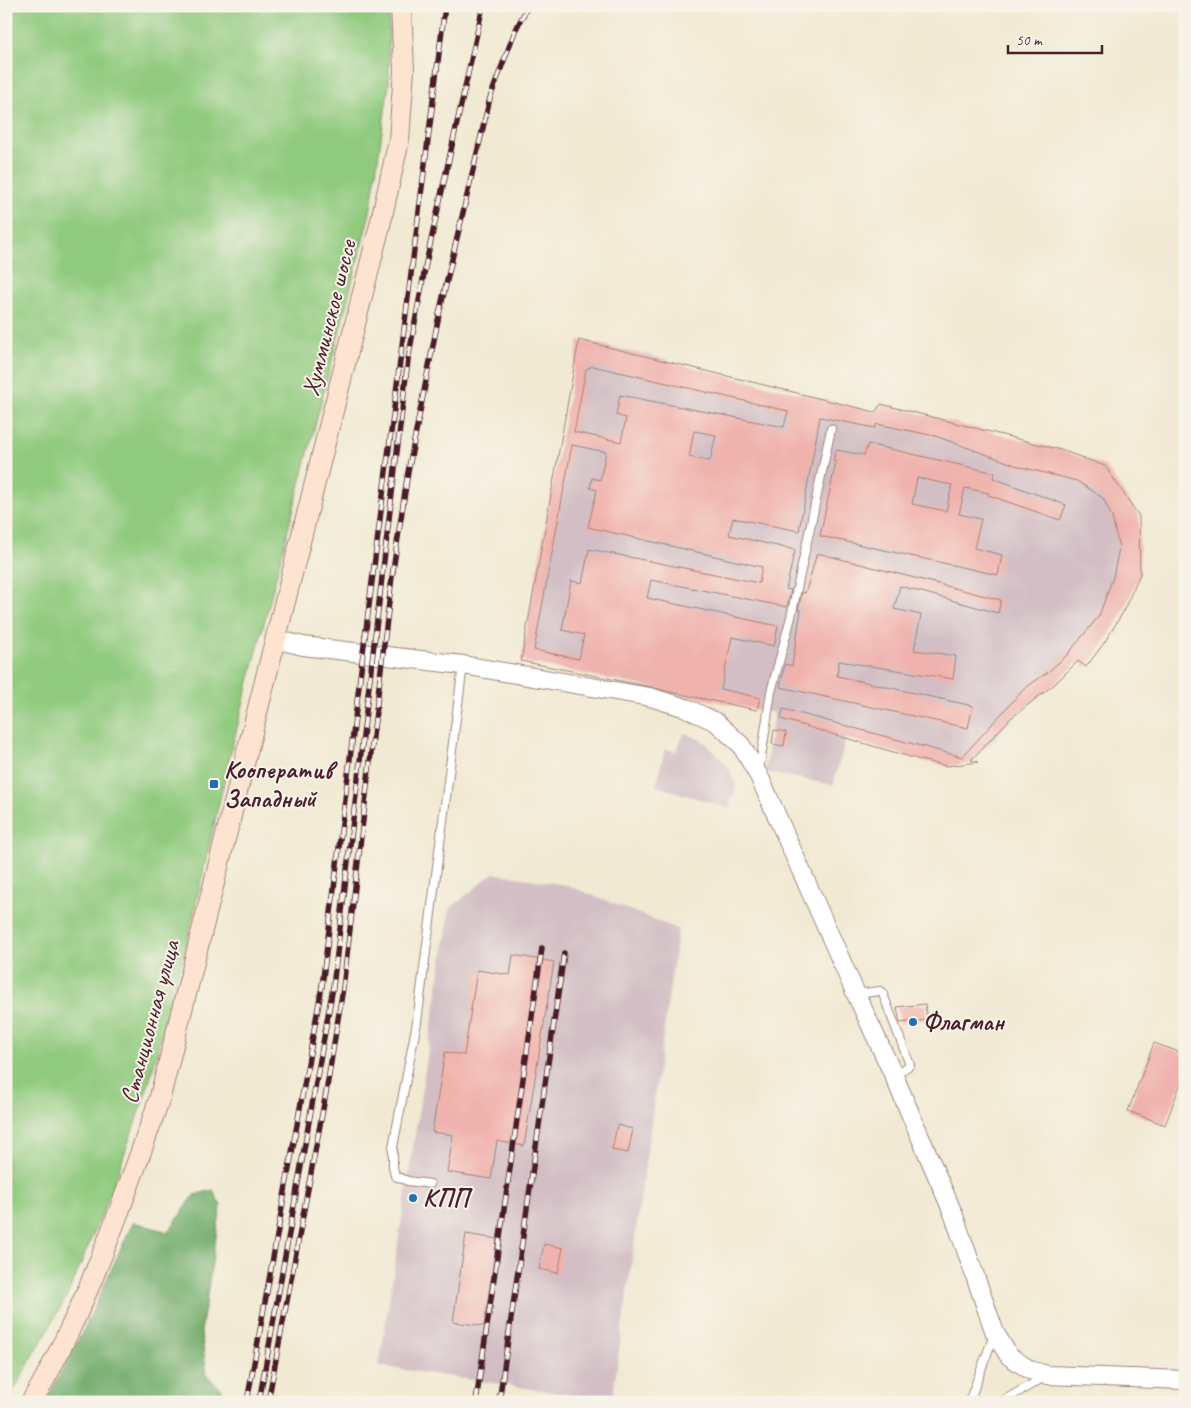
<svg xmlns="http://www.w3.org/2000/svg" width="1191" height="1408" viewBox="0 0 1191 1408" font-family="Caveat,sans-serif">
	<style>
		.industrial { fill: #d2bec4 }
		.green { fill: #90ca7e; stroke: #6d7454 }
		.forest { fill: #74ae6d; stroke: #5f664c }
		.building { fill: #f0b2ac; fill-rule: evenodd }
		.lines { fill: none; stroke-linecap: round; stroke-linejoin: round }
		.service-casing { stroke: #9e847e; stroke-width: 10 }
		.tertiary-casing { stroke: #9e847e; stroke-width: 20 }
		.secondary-casing { stroke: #9e847e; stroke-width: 22 }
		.service { stroke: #fff; stroke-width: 8 }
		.tertiary { stroke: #fff; stroke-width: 18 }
		.secondary { stroke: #fde4d0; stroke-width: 20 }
		.rail-casing { stroke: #4a1f2b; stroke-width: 5.5 }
		.rail { stroke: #f7f3e8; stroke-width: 4; stroke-dasharray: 11; stroke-linecap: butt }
		.poi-dot { fill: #1f6fb2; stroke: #f7f3e8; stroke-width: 2 }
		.labels { text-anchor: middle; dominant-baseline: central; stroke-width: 4; stroke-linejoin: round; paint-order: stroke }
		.street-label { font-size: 25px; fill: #4a1f2b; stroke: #f7f3e8 }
		.poi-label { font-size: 25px; font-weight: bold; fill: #4a1f2b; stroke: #f7f3e8; text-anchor: start }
	</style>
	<rect width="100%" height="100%" fill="#f7f3e8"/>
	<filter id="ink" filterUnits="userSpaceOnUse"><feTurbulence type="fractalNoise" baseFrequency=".02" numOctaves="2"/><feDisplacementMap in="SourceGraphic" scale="10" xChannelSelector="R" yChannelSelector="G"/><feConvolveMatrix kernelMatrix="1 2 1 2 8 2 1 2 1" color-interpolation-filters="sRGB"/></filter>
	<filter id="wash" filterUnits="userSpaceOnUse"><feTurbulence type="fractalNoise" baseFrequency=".0096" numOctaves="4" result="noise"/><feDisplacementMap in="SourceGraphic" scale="20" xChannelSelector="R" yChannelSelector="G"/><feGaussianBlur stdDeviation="1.12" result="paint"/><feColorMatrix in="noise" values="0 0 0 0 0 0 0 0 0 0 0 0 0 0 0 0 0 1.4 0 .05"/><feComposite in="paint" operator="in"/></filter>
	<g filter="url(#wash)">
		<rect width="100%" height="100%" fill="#f1e9d2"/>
		<g class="industrial">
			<path d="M 579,340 L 669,360 L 670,368 L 875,412 L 881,404 L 1061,450 L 1105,466 L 1139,516 L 1140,574 L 1120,618 L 1104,643 L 1086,667 L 1078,662 L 1056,683 L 1011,718 L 994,740 L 968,763 L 947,766 L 924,761 L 846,738 L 833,785 L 765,772 L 774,713 L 521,661 Z"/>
			<path d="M 685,733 L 703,741 L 719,756 L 729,769 L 736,786 L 729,808 L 656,786 L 665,748 L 675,752 Z"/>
			<path d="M 493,873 L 566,885 L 678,929 L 612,1401 L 379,1366 L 450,909 Z"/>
		</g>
		<path class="green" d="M 6,6 L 389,6 L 389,84 L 370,213 L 231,751 L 190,930 L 148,1086 L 111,1192 L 68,1294 L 7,1402 Z"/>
		<path class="forest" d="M 213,1190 L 221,1206 L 201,1332 L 207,1375 L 228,1397 L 227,1402 L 45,1402 L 85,1327 L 133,1222 L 168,1232 L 194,1195 Z"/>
		<g id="blocks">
			<g class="building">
				<path d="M 579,340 L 875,412 L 881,404 L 1061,450 L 1105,466 L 1139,516 L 1140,574 L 1122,614 L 1104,643 L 1086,667 L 1078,661 L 1056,683 L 1011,718 L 971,760 L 978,762 L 947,766 L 924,761 L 781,719 L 783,709 L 962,757 L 1024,689 L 1048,672 L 1067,655 L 1099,616 L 1113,577 L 1119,548 L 1112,517 L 1103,498 L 1077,481 L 1021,467 L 935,436 L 877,424 L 875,428 L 820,417 L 799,531 L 733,518 L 729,535 L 795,550 L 786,589 L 791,590 L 787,607 L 651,580 L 647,598 L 778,626 L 774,646 L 732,637 L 721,689 L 760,698 L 757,710 L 670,692 L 652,687 L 521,661 ZM 593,366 L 788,411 L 784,427 L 620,395 L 616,415 L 626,418 L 621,442 L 574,432 L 586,369 ZM 694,431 L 716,435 L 710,461 L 689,457 ZM 572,445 L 606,452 L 600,480 L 592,478 L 590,488 L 597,490 L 588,527 L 762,567 L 759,583 L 589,549 L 582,583 L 571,581 L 562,630 L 584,635 L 579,659 L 534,650 Z"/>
				<path d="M 868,444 L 995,473 L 993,478 L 1066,505 L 1060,520 L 988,495 L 989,493 L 965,488 L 959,514 L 981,519 L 974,548 L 1002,555 L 998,575 L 820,536 L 836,462 L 833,461 L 836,450 L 864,455 ZM 917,478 L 952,485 L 946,511 L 912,504 Z"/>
				<path d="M 817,553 L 1001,600 L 998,613 L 900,586 L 894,609 L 921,615 L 914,650 L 956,656 L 953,679 L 839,661 L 837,676 L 973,706 L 968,728 L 780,687 L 785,664 L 792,666 L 801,610 L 798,610 L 802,592 L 805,593 L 806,591 Z"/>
				<path d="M 774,730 L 786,732 L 784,746 L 772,744 Z"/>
				<path d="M 513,955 L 554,962 L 524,1146 L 497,1141 L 491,1179 L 447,1172 L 453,1135 L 432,1132 L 445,1052 L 464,1055 L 477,970 L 510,975 Z"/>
				<path d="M 925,1004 L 927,1020 L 900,1023 L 897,1007 Z"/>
				<path d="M 1154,1043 L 1185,1054 L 1185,1072 L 1165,1125 L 1128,1111 Z"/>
				<path d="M 617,1125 L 633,1129 L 628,1153 L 612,1150 Z"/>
				<path d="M 466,1234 L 497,1239 L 484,1326 L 453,1322 Z"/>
				<path d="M 544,1244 L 563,1248 L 558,1273 L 539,1269 Z"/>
			</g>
		</g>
	</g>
	<g filter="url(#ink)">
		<use href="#blocks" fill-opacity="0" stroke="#9e847e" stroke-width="1"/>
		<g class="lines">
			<g class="service-casing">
				<g id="service">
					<path d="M 759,771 L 771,692 L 791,617 L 831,429"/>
					<path d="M 856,994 L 880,991 L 883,994 L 910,1065 L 894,1076"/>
					<path d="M 430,1184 L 408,1181 L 395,1176 L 393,1167 L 393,1147 L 417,1022 L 463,665"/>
					<path d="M 969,1402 L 994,1335"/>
					<path d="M 1001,1402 L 1046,1376"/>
				</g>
			</g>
			<g class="tertiary-casing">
				<path id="tertiary" d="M 275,639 L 303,646 L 463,665 L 650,697 L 686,708 L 716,722 L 741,745 L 759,776 L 856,994 L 894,1076 L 953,1213 L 995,1333 L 1009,1356 L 1030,1370 L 1047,1375 L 1185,1380"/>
			</g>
			<g class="secondary-casing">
				<path id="secondary" d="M 31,1402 C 49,1375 63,1343 77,1314 C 109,1243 135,1170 160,1097 L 380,225 L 399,140 L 404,70 L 401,6"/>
			</g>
			<use href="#service" class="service"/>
			<use href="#tertiary" class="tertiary"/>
			<use href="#secondary" class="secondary"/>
			<g class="rail-casing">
				<g id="rail">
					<path d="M 247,1402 L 322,986 L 363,653 L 445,6"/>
					<path d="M 259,1402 L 333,987 L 408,360 L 426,263 L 483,6"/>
					<path d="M 268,1402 L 326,1093 L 343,988 L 392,577 L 408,472 L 440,310 L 490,98 L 515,31 L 528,6"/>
					<path d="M 476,1402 L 542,948"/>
					<path d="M 499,1402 L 564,953"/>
				</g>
			</g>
			<use href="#rail" class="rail"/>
		</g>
	</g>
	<g class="poi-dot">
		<rect x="209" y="779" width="10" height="10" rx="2.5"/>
		<circle cx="913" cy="1022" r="5"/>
		<circle cx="413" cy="1198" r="5"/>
	</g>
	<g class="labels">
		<g class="street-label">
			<text transform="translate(329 318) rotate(-76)">Хумминское шоссе</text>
			<text transform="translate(150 1022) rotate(-75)">Станционная улица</text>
		</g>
		<g class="poi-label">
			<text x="224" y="770">Кооператив<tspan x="224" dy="29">Западный</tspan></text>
			<text x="923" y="1022">Флагман</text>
			<text x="423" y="1198">КПП</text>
		</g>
	</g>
	<rect width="1191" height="1408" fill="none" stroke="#f7f3e8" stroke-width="25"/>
	<path d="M1008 45v8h94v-8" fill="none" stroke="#4a1f2b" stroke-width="2.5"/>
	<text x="1016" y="45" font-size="15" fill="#4a1f2b" stroke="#f7f3e8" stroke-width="4" paint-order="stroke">50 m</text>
</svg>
